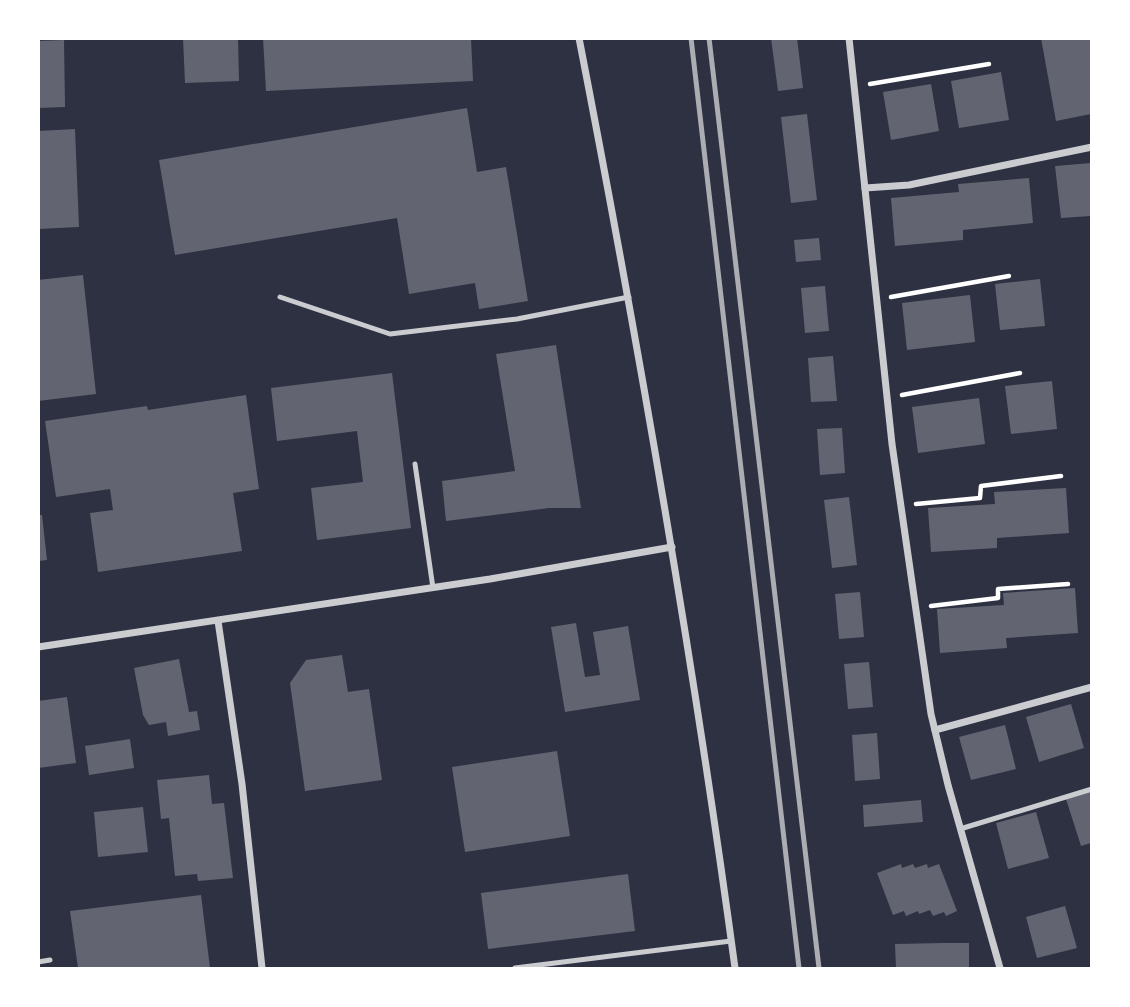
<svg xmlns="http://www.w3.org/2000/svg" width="1130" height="1007" viewBox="0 0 1130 1007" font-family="'Open Sans',sans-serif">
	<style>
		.building { fill: #626471 }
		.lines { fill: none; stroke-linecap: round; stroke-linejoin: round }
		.path { stroke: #fff; stroke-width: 4.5 }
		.service { stroke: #caccd0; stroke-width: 5 }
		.minor { stroke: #caccd0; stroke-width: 7 }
		.rail { stroke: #abadb3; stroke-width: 5 }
	</style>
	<rect width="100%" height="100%" fill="#2d3142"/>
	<g class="building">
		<path d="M 183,38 L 238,38 L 239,81 L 185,83 Z"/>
		<path d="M 263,38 L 471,38 L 473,81 L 266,91 Z"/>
		<path d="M 771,38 L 797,38 L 803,88 L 778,91 Z"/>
		<path d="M 1041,38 L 1091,38 L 1091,114 L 1056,121 Z"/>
		<path d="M 64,40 L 65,107 L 38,108 L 38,41 Z"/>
		<path d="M 1001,72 L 1009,120 L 959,128 L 951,81 Z"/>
		<path d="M 931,84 L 939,131 L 891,140 L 883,92 Z"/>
		<path d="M 467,108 L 477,172 L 506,167 L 528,301 L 479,309 L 475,283 L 409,294 L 397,218 L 175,255 L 159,160 Z"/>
		<path d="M 807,114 L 817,200 L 791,203 L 781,117 Z"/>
		<path d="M 75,129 L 79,227 L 38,229 L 38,131 Z"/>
		<path d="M 1091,163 L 1091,216 L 1061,218 L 1055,166 Z"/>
		<path d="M 1029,178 L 1033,223 L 963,230 L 963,240 L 895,246 L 891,198 L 959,192 L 958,184 Z"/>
		<path d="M 819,238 L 821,260 L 796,262 L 794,240 Z"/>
		<path d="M 83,275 L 96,394 L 38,401 L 38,280 Z"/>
		<path d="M 1040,279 L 1045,326 L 1000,330 L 995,284 Z"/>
		<path d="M 825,286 L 829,331 L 805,333 L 801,288 Z"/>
		<path d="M 970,295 L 975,342 L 907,350 L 902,303 Z"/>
		<path d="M 556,345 L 581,508 L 549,508 L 446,521 L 442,481 L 515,471 L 496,354 Z"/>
		<path d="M 833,356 L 837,401 L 811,402 L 808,358 Z"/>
		<path d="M 392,373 L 411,528 L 317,540 L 311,488 L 363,482 L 357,431 L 277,441 L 271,388 Z"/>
		<path d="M 1052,381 L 1057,429 L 1011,434 L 1005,386 Z"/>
		<path d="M 246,395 L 259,489 L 233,493 L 242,551 L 98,572 L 90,513 L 113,510 L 110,489 L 56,497 L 45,421 L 147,406 L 148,410 Z"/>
		<path d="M 979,398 L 985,444 L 918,453 L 912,407 Z"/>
		<path d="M 842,428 L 845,473 L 820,475 L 817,429 Z"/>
		<path d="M 1066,488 L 1069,533 L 997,538 L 997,548 L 931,552 L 928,508 L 995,504 L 994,492 Z"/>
		<path d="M 849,497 L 857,565 L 832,568 L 824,500 Z"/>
		<path d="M 38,515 L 42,515 L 47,560 L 38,561 Z"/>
		<path d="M 1075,588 L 1078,633 L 1006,638 L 1007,648 L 940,653 L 937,609 L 1004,605 L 1003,593 Z"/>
		<path d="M 860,592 L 864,637 L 839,639 L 835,594 Z"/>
		<path d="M 576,623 L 585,677 L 600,675 L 593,632 L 628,626 L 640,700 L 565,712 L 551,627 Z"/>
		<path d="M 342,655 L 348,692 L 369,689 L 382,780 L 305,791 L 290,683 L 306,660 Z"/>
		<path d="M 179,659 L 189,712 L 197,711 L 200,730 L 168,736 L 166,722 L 149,725 L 143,715 L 134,668 Z"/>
		<path d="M 869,662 L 873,707 L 848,709 L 844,664 Z"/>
		<path d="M 67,697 L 76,763 L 38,768 L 38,701 Z"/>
		<path d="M 1071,704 L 1084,748 L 1039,762 L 1026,717 Z"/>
		<path d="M 1005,725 L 1016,769 L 971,780 L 959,737 Z"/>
		<path d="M 877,733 L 880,779 L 855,781 L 852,735 Z"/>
		<path d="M 130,739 L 134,768 L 89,775 L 85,746 Z"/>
		<path d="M 557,751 L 570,836 L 465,852 L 452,767 Z"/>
		<path d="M 209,775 L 212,804 L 224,803 L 233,878 L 198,881 L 197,874 L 175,876 L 169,818 L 161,819 L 157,780 Z"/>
		<path d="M 1091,791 L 1091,843 L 1081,846 L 1066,799 Z"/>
		<path d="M 921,800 L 923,822 L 864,827 L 863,805 Z"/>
		<path d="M 143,807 L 148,852 L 98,857 L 94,812 Z"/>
		<path d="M 1036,812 L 1049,858 L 1008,869 L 996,823 Z"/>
		<path d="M 901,864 L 902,868 L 913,864 L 915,868 L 927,864 L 928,868 L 939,864 L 957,911 L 946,916 L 944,912 L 933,916 L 930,910 L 919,914 L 918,911 L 906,916 L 904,911 L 893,915 L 877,873 Z"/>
		<path d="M 628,874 L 635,931 L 488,949 L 481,893 Z"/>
		<path d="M 201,895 L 210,968 L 78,968 L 70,911 Z"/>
		<path d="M 1065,906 L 1077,948 L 1037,958 L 1026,917 Z"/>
		<path d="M 944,943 L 969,943 L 969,968 L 896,968 L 895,944 Z"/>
	</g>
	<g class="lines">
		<g class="path">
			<path d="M 870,84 L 989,64"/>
			<path d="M 891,297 L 1009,276"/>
			<path d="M 902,395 L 1020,373"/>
			<path d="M 916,504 L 980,498 L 981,486 L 1061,476"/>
			<path d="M 931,606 L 998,598 L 998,589 L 1068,584"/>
		</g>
		<g class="service">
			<path d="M 280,297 L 390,334 L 517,319 L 629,297"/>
			<path d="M 415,464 L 433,588"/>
			<path d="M 960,829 L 1092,789"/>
			<path d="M 38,962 L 50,960"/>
			<path d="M 515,968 L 731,941"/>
		</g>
		<g class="minor">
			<path d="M 579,38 C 639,347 693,657 735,968"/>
			<path d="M 849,38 L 892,444 L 931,714 L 948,785 L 1000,968"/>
			<path d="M 865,188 L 909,185 L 1092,147"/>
			<path d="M 218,621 L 242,784 L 262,968"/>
			<path d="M 38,647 L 490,579 L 672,547"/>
			<path d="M 935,730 L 1092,687"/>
		</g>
		<g class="rail">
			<path d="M 691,38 L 799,968"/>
			<path d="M 709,38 L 819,968"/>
		</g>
	</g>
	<rect width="1130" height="1007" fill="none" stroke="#ffffff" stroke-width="80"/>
</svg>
